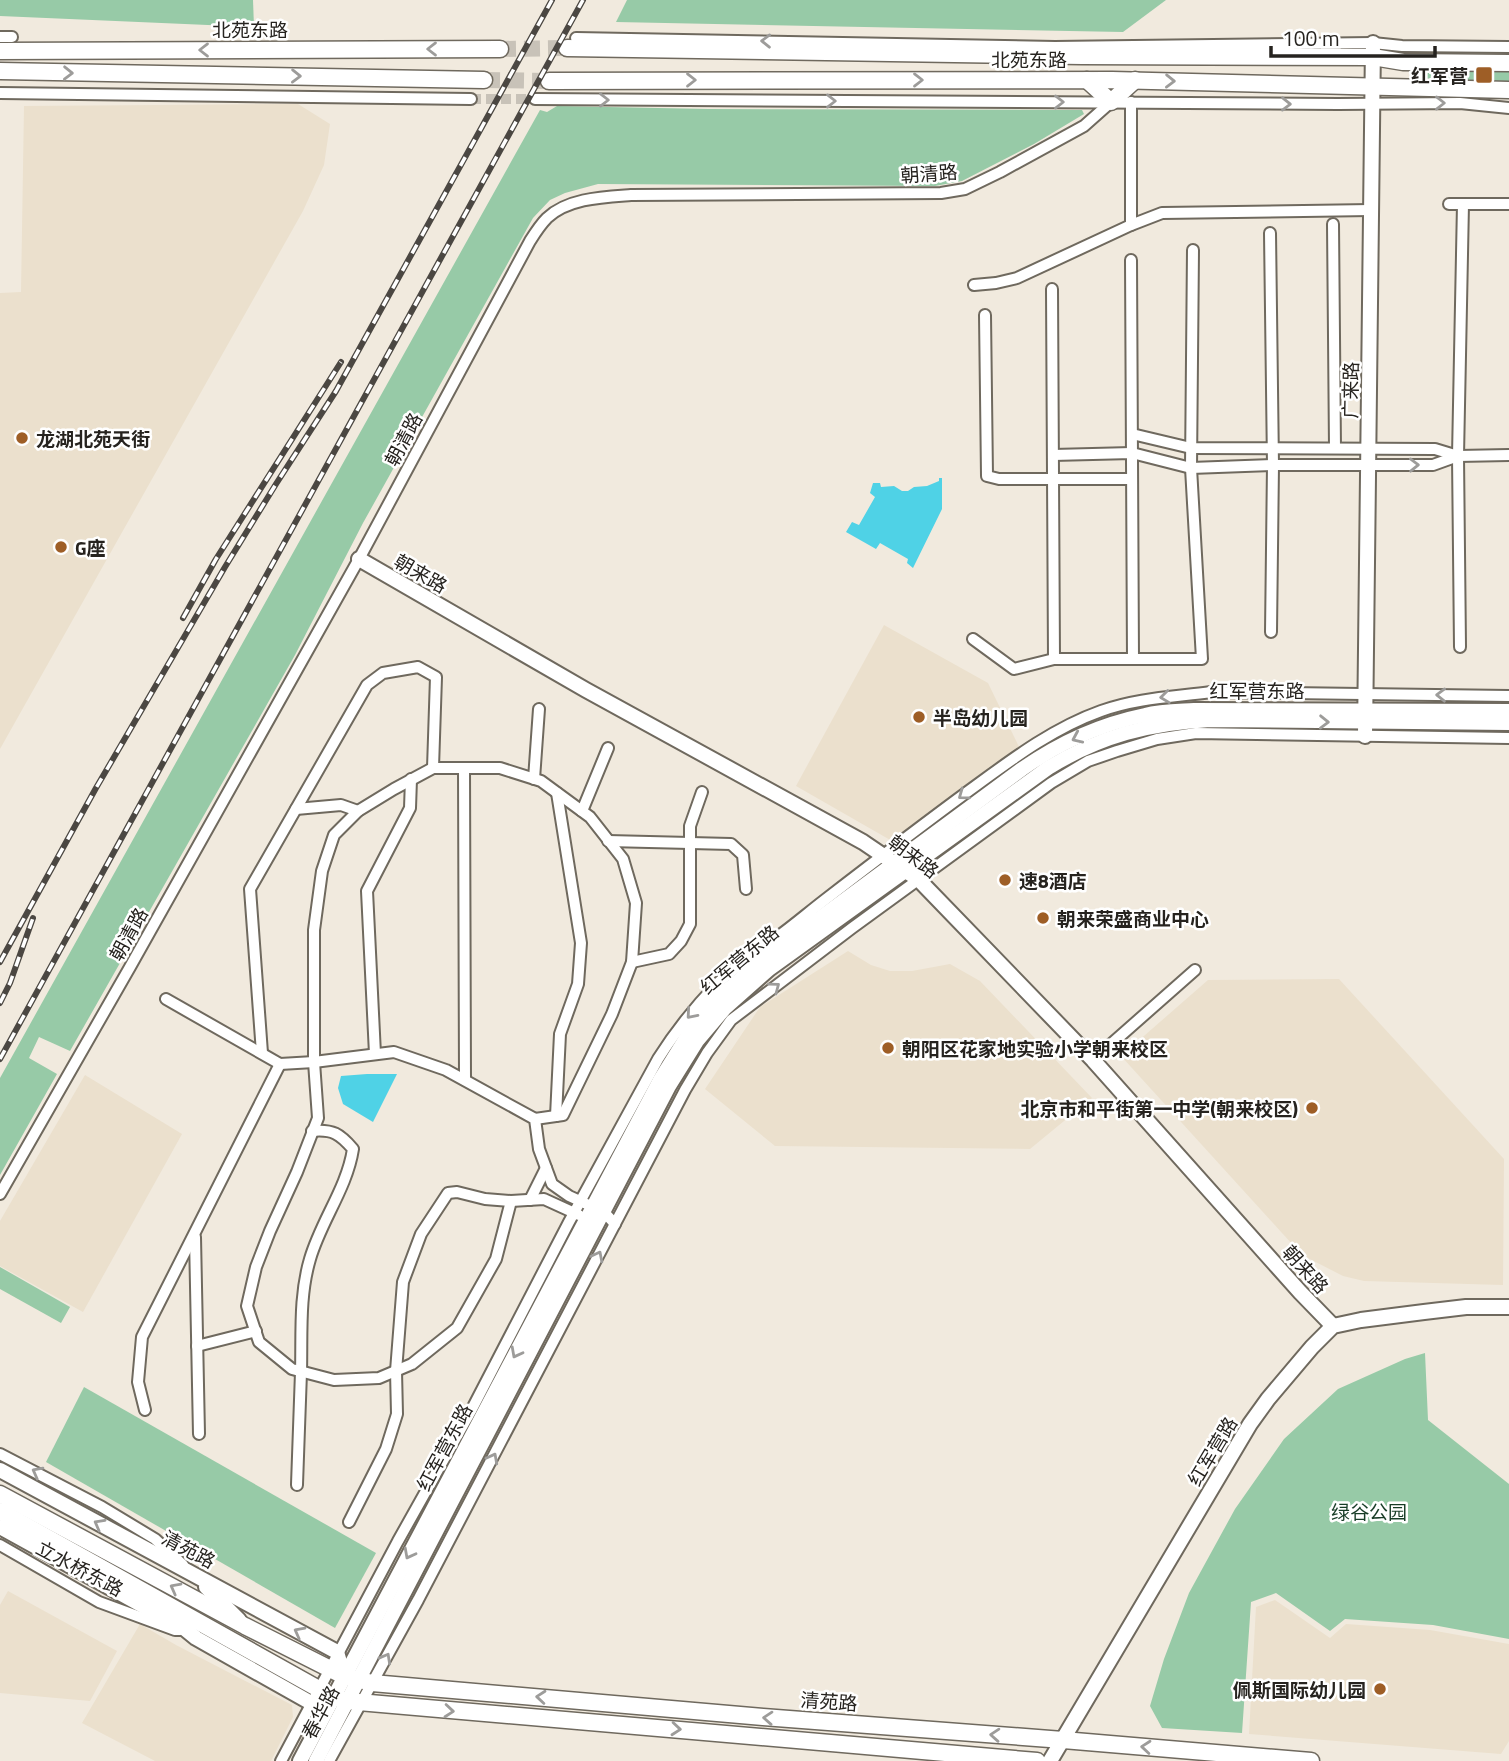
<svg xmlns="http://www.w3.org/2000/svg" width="1509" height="1761" viewBox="0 0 1509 1761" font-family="'Titillium Web','Noto Sans SC',sans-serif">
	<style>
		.built { fill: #ebe0cd }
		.green { fill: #97caa7 }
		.water { fill: #4fd2e6 }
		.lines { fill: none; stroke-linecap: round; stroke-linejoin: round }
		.minor-tunnel { stroke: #c8c2b8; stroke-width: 10; stroke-dasharray: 10 5; stroke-linecap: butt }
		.secondary-tunnel { stroke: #c8c2b8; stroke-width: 16; stroke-dasharray: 16 8; stroke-linecap: butt }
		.minor-casing { stroke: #6f695e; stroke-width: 14 }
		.tertiary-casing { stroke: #6f695e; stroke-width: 18 }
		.secondary-casing { stroke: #6f695e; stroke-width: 19 }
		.minor { stroke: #fff; stroke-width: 10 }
		.tertiary { stroke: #fff; stroke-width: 14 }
		.secondary { stroke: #fff; stroke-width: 16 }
		.rail-casing { stroke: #4b4742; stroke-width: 6 }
		.rail { stroke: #fff; stroke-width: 3.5; stroke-dasharray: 10; stroke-linecap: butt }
		.oneway { stroke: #9d9c9a }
		.poi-dot { fill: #9e5e26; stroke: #fff; stroke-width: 2.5 }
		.labels { text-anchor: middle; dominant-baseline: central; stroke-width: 5; stroke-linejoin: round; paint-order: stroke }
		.street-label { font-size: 19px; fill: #26231f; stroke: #fff }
		.poi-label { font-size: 19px; font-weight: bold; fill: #26231f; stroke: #fff; text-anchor: start }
		.park-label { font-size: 19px; fill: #183d27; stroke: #fff }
	</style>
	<rect width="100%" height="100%" fill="#f1eade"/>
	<g class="built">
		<path d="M 298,104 L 330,124 L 324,165 L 303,211 L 0,749 L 0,293 L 21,292 L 24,106 Z"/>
		<path d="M 884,625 L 988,683 L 1021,751 L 892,841 L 796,786 Z"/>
		<path d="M 848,951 L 871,965 L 890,971 L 912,971 L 950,964 L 980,981 L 1092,1098 L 1030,1149 L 775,1146 L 705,1089 L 760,1007 Z"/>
		<path d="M 1339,979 L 1504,1159 L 1503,1285 L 1364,1281 L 1343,1276 L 1302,1255 L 1121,1056 L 1208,980 Z"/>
		<path d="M 85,1075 L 182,1134 L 83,1312 L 0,1266 L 0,1221 Z"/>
		<path d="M 8,1591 L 117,1651 L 90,1701 L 0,1693 L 0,1605 Z"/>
		<path d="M 1275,1600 L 1330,1638 L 1346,1624 L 1430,1630 L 1509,1644 L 1509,1741 L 1501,1754 L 1249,1734 L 1256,1607 Z"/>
		<path d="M 140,1624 L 176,1645 L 292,1705 L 293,1717 L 271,1761 L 155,1761 L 82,1723 Z"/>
	</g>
	<g class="green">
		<path d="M 0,0 L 253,0 L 254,27 L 0,16 Z"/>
		<path d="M 627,0 L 1166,0 L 1123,32 L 616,22 Z"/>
		<path d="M 1420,70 L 1509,71 L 1509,82 L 1419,79 L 1416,73 Z"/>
		<path d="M 557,106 L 708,109 L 1082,110 L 1084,114 L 1034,144 L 962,181 L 935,186 L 598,184 L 565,193 L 550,200 L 533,218 L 363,523 L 295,655 L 70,1051 L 39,1037 L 29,1058 L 57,1074 L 0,1175 L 0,1078 L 540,110 L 547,112 Z"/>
		<path d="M 0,1267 L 70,1307 L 61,1323 L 0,1289 Z"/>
		<path d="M 1425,1353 L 1428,1420 L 1509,1484 L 1509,1639 L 1433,1625 L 1345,1619 L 1330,1631 L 1276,1593 L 1251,1602 L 1242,1733 L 1162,1728 L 1150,1706 L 1164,1659 L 1189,1593 L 1235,1509 L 1284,1439 L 1338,1389 L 1405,1359 Z"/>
		<path d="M 84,1387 L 376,1553 L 335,1628 L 46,1462 Z"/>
	</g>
	<g class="water">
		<path d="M 939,478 L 942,478 L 942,509 L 913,568 L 907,563 L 908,559 L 880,543 L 876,549 L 846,532 L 852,522 L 859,525 L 875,497 L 870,493 L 873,483 L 880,483 L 881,487 L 894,486 L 902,491 L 908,491 L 914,487 L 927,486 L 939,481 Z"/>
		<path d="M 367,1074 L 397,1074 L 373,1122 L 343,1104 L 338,1088 L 341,1076 Z"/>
	</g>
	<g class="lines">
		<path class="minor-tunnel" d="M 471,99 L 535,99"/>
		<g class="secondary-tunnel">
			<path d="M 500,49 L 567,48"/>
			<path d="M 484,80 L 549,81"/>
		</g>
		<g class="minor-casing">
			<g id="minor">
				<path d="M 0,37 L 12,37"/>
				<path d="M 576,38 L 1055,47 L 1373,43 L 1402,46 L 1509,47"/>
				<path d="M 0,93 L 471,99"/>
				<path d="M 535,99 L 1338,104 L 1460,103 L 1509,108"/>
				<path d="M 1449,204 L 1509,204"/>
				<path d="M 1333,224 L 1335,448"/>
				<path d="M 1131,225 L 1131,102"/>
				<path d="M 1270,233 L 1273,465 L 1271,632"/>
				<path d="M 1131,260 L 1133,659"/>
				<path d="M 974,285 L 996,283 L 1017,278 L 1131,225 L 1162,213 L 1371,210"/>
				<path d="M 1052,289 L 1054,659"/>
				<path d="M 985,315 L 987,476 L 999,479 L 1132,479"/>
				<path d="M 1132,434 L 1191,448 L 1435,449 L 1458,456"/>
				<path d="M 1053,455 L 1132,453 L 1191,468 L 1273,465 L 1433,465 L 1458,456 L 1509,455"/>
				<path d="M 973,639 L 1014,669 L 1054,659 L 1202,659 L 1191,468 L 1193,250"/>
				<path d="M 1460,647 L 1458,456 L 1463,204"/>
				<path d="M 464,768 L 465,1080"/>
				<path d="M 534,779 L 539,709"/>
				<path d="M 296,809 L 341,805 L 358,811"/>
				<path d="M 582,811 L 608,748"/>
				<path d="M 608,841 L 731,844 L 743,855 L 746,889"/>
				<path d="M 632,962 L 669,954 L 681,941 L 690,924 L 690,826 L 702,792"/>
				<path d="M 166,999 L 280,1064 L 314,1062 L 394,1052 L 446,1070 L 535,1119 L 539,1149 L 552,1184 L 569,1196 L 604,1212 L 615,1224"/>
				<path d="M 262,1053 L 250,889 L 367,685 L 383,673 L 418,667 L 436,677 L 433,768"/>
				<path d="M 375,1054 L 367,891 L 410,808 L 411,779"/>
				<path d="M 1093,1060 L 1195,970"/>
				<path d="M 556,1116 L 560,1034 L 578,984 L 581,943 L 557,793"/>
				<path d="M 0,1194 L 130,967 L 359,559 L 530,241 C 535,233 540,225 547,218 C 568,198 604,197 631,195 L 941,193 L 965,189 L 1000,172 L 1084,126 L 1111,102"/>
				<path d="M 530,1200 L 546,1168"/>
				<path d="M 511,1201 L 496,1259 L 457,1328 L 412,1364 L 379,1378 L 334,1380 L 292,1369 L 259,1342 L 247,1306 L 256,1267 L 270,1231 L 297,1172 L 318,1118 L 314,1062 L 314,930 L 322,871 L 334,835 L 358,811 L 394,789 L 433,768 L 500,768 L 541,781 L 590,817 L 623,859 L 636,903 L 632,962 L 612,1014 L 563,1115 L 535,1119"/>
				<path d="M 195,1237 L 199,1434"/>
				<path d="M 197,1346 L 256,1331"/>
				<path d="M 145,1410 L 138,1382 L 142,1337 L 280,1064"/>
				<path d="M 0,1454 L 102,1507 L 155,1539 L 183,1565"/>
				<path d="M 297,1485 C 298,1447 300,1409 301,1372 C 302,1334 299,1296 310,1259 C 321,1221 347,1188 353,1149 C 340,1134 333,1129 312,1131"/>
				<path d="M 349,1522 L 386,1449 L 397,1414 L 396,1371 L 403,1282 L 421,1234 L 448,1193 L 457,1192 L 485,1199 L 511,1201 L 544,1199 L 579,1215"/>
				<path d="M 0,1545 L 99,1602 L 175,1630 L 180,1630"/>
				<path d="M 281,1761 L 398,1541 L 472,1409 L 569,1222 L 658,1059 C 675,1032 695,1007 717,984 C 735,967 756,953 776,938 C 793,926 809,912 826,899 C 874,862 921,826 970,790 C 1011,760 1053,728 1101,711 C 1137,698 1174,697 1211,692 L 1509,696"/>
				<path d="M 329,1761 L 418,1600 L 685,1090 L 707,1053 L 731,1020 L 852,928 L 1051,783 L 1088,761 L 1117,751 L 1157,739 L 1196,733 L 1509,738"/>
			</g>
		</g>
		<g class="tertiary-casing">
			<g id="tertiary">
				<path d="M 359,559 L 586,690 L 863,842 L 919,880 L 1093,1060 L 1300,1292 L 1333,1326"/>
				<path d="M 1365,736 L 1373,43"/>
				<path d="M 0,1470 L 337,1652 L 344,1676"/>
				<path d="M 0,1527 L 185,1629 L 196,1638 L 313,1704 L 333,1697"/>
				<path d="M 206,1587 L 239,1620"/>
				<path d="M 300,1761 L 660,1080 L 688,1035 L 719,997 L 762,961 L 1022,769 C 1059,743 1101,724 1145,715 C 1161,711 1178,711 1194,710 L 1509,711"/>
				<path d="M 316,1761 L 669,1086 L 697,1041 L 725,1008 L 769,969 L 1048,768 C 1100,736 1150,723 1210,720 L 1509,723"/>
				<path d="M 1050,1761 L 1250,1424 L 1268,1399 L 1312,1347 L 1333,1326 L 1361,1320 L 1424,1312 L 1466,1307 L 1509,1307"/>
			</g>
		</g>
		<g class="secondary-casing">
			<g id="secondary">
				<path d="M 567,48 L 1082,56 L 1373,57 L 1403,62 L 1509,63"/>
				<path d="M 0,51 L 500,49"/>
				<path d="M 0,71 L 484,80"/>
				<path d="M 1087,80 L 1111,102 L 1135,80"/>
				<path d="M 549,81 L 1112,80 L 1509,90"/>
				<path d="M 0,1494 L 245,1626 L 344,1676 L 372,1683 L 763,1717 L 1063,1740 L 1311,1761"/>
				<path d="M 0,1511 L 333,1697 L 347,1701 L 1037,1761"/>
			</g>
		</g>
		<use href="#minor" class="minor"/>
		<use href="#tertiary" class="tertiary"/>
		<use href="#secondary" class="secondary"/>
		<g class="rail-casing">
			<g id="rail">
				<path d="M 183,618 L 216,559 L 341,362"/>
				<path d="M 0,962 L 96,788 L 225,567 L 276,484 L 336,391 L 552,0"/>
				<path d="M 0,1003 L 10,983 L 33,918"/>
				<path d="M 0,1059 L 583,0"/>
			</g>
		</g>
		<use href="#rail" class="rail"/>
	</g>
	<defs><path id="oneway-chevron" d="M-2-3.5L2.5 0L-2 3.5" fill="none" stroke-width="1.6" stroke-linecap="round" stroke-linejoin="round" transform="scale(1.75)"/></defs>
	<g class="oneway">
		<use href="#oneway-chevron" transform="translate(766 41) rotate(-179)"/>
		<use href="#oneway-chevron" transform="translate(432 49) rotate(180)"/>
		<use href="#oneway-chevron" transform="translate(204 50) rotate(180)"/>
		<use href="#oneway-chevron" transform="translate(68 73) rotate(1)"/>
		<use href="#oneway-chevron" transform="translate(296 76) rotate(1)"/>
		<use href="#oneway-chevron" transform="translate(691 80)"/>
		<use href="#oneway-chevron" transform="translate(918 80)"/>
		<use href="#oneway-chevron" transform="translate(1170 81) rotate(1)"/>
		<use href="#oneway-chevron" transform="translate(604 100)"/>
		<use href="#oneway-chevron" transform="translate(831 101)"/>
		<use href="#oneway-chevron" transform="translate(1059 102)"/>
		<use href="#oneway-chevron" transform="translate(1440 103)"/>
		<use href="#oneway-chevron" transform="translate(1286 104) rotate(1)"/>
		<use href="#oneway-chevron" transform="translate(1414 465) rotate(-1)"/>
		<use href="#oneway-chevron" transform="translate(1441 695) rotate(-179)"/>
		<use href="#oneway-chevron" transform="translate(1165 697) rotate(173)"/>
		<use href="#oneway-chevron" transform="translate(1324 722) rotate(1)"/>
		<use href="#oneway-chevron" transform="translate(1077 738) rotate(156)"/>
		<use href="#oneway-chevron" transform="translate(963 795) rotate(144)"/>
		<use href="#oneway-chevron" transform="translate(775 987) rotate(-37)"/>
		<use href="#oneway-chevron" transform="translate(691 1014) rotate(131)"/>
		<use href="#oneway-chevron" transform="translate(598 1256) rotate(-63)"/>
		<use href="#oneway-chevron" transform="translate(516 1353) rotate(118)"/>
		<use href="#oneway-chevron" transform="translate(493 1458) rotate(-62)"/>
		<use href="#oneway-chevron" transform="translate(37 1472) rotate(-152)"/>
		<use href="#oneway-chevron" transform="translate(99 1524) rotate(-151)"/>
		<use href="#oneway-chevron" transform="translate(409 1554) rotate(118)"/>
		<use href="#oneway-chevron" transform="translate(175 1588) rotate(-152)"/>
		<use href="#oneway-chevron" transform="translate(299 1632) rotate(-152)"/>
		<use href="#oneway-chevron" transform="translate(386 1658) rotate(-61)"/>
		<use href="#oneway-chevron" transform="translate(541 1697) rotate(-175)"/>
		<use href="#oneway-chevron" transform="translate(449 1711) rotate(5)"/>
		<use href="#oneway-chevron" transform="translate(768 1718) rotate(-176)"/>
		<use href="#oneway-chevron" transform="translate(676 1729) rotate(5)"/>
		<use href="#oneway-chevron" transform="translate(995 1735) rotate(-176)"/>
		<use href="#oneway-chevron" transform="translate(1146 1747) rotate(-175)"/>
	</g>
	<g class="poi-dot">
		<rect x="1475" y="66" width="18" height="18" rx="3.5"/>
		<circle cx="22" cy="438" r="7"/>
		<circle cx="61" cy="547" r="7"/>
		<circle cx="919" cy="717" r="7"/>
		<circle cx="1005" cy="880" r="7"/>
		<circle cx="1043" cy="918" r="7"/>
		<circle cx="888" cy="1048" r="7"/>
		<circle cx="1312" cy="1108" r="7"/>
		<circle cx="1380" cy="1689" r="7"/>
	</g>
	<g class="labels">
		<g class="street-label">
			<text x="250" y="29">北苑东路</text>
			<text x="1029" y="59">北苑东路</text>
			<text transform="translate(929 173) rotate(-4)">朝清路</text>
			<text transform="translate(1350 390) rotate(-89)">广来路</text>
			<text transform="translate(403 439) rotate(-62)">朝清路</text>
			<text transform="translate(421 573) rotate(30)">朝来路</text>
			<text x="1257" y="690">红军营东路</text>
			<text transform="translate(914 856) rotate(37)">朝来路</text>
			<text transform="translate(128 934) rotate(-61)">朝清路</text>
			<text transform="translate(739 959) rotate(-40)">红军营东路</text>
			<text transform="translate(1306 1269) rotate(48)">朝来路</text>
			<text transform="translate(444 1447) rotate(-62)">红军营东路</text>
			<text transform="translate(1212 1451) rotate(-59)">红军营路</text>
			<text transform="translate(189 1549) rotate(28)">清苑路</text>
			<text transform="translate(80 1568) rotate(28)">立水桥东路</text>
			<text transform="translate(829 1701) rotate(4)">清苑路</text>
			<text transform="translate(320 1712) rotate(-62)">春华路</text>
		</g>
		<g class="poi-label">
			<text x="1468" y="75" text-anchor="end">红军营</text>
			<text x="36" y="438">龙湖北苑天街</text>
			<text x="75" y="547">G座</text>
			<text x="933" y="717">半岛幼儿园</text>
			<text x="1019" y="880">速8酒店</text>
			<text x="1057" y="918">朝来荣盛商业中心</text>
			<text x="902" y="1048">朝阳区花家地实验小学朝来校区</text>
			<text x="1298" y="1108" text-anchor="end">北京市和平街第一中学(朝来校区)</text>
			<text x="1366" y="1689" text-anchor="end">佩斯国际幼儿园</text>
		</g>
		<g class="park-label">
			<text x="1369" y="1511">绿谷公园</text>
		</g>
	</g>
	<path d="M1271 46v10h164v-10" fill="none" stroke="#26231f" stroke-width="3.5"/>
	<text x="1282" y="46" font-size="21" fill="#26231f" stroke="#ffffff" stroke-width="5" paint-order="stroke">100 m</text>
</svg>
